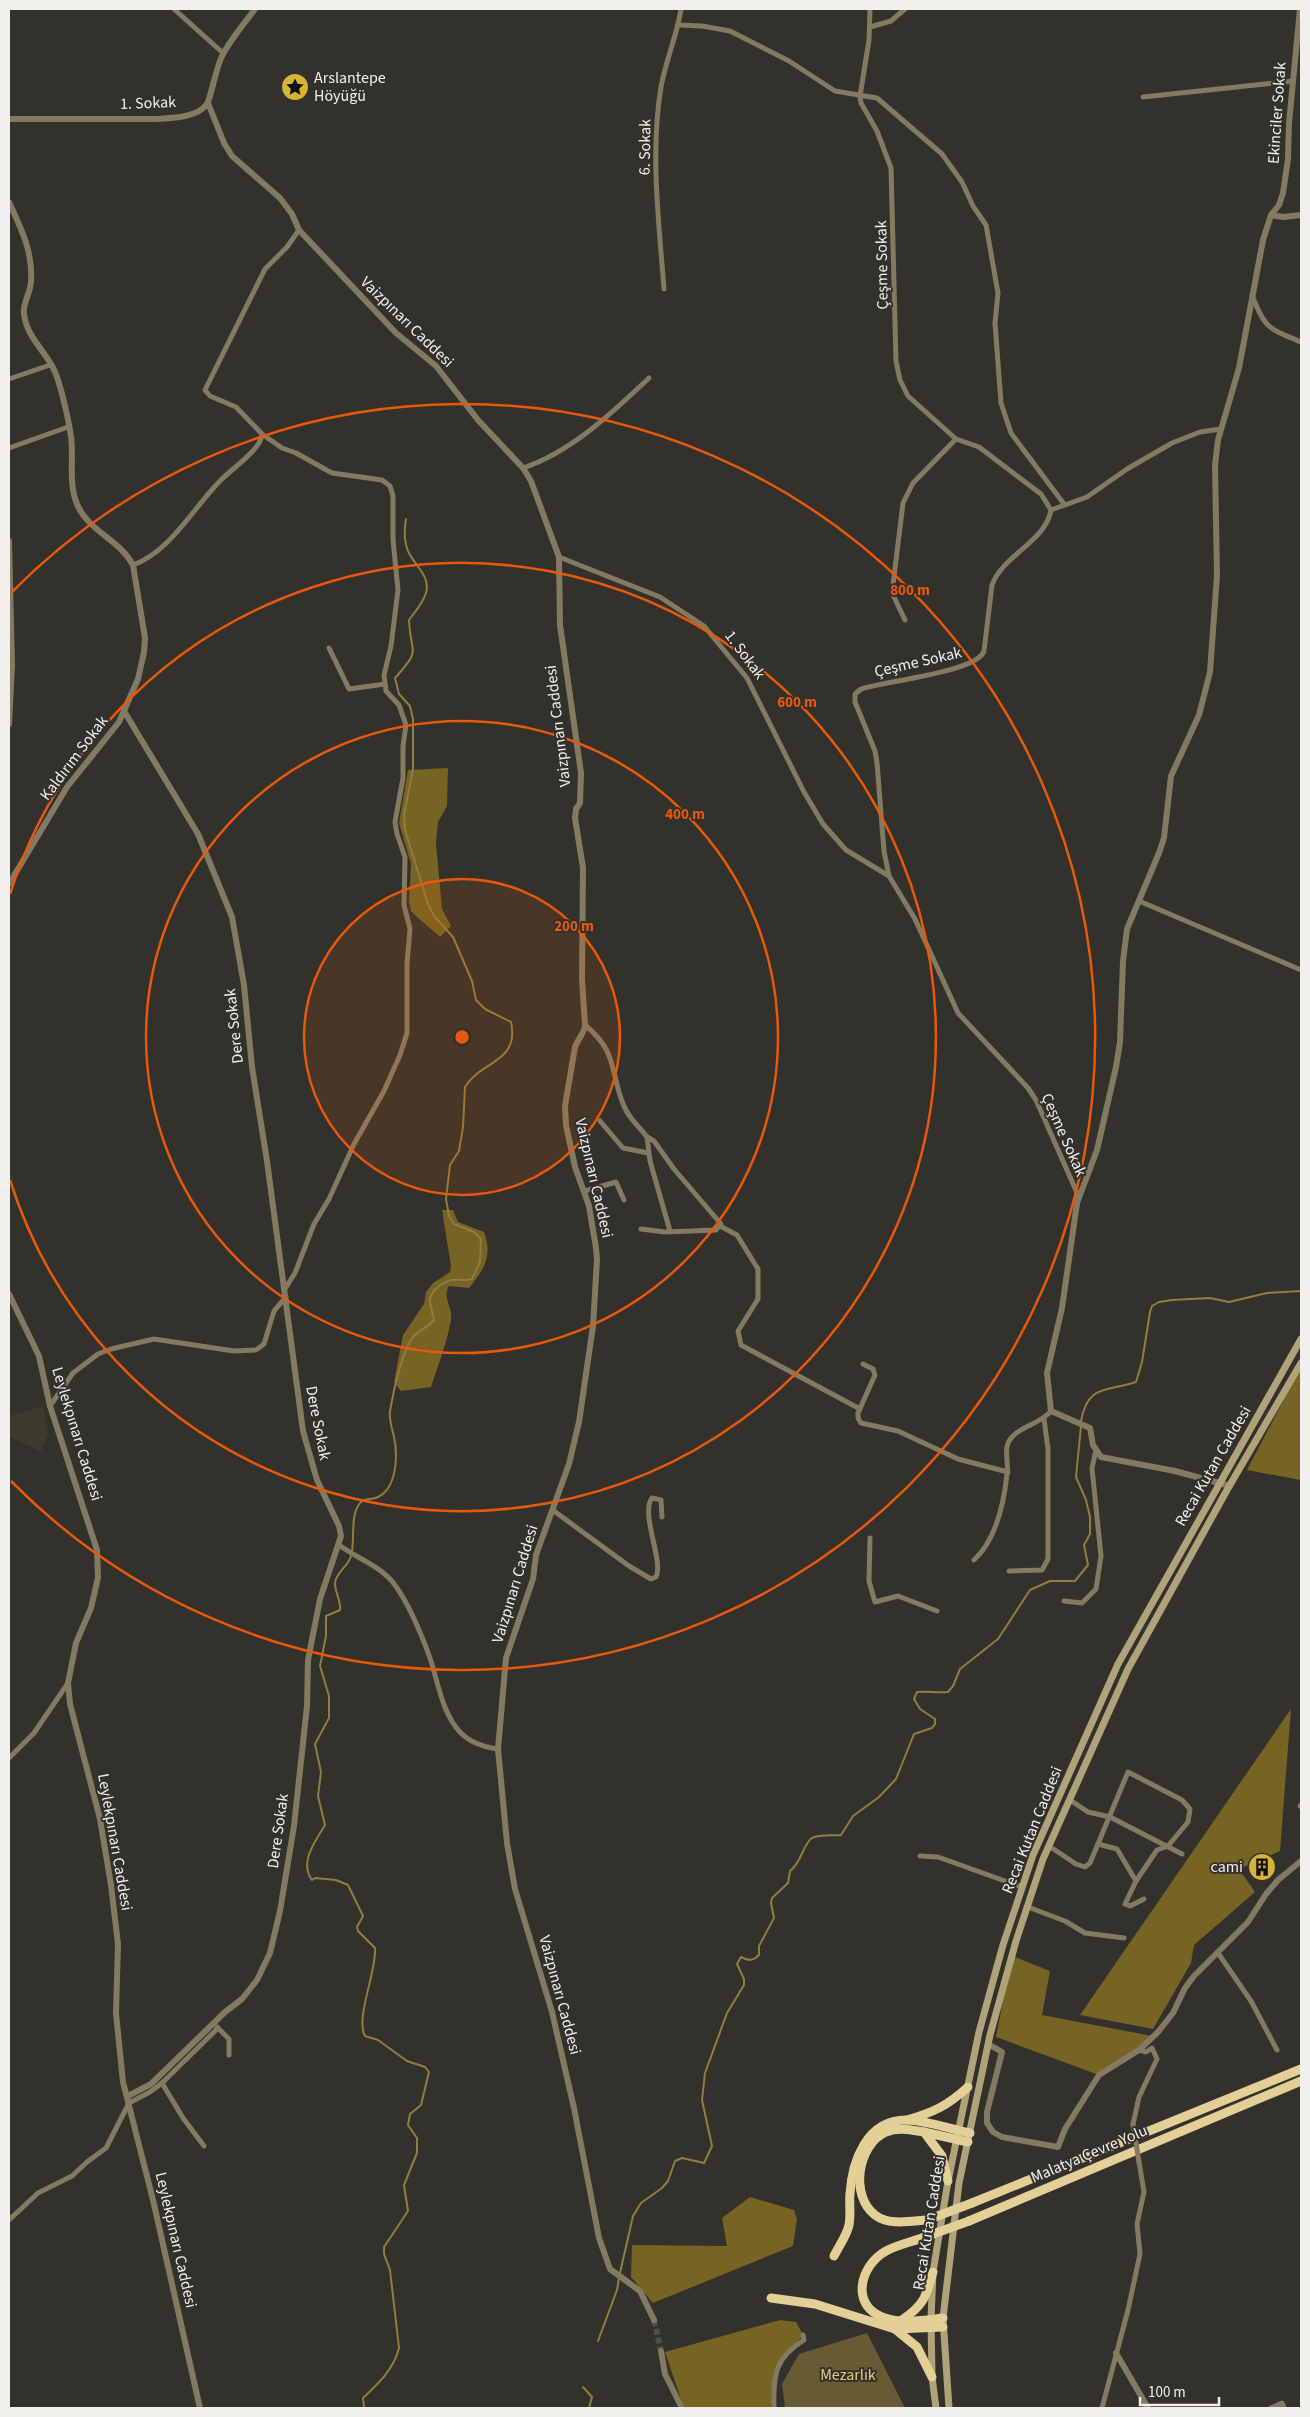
<svg xmlns="http://www.w3.org/2000/svg" width="1310" height="2417" viewBox="0 0 1310 2417" font-family="'Source Sans 3',sans-serif">
	<style>
		.built { fill: #3d392d }
		.green { fill: #675b33 }
		.forest { fill: #766423 }
		.lines { fill: none; stroke-linecap: round; stroke-linejoin: round }
		.stream { stroke: #907d3f; stroke-width: 2 }
		.tertiary-tunnel { stroke: #504e48; stroke-width: 6; stroke-dasharray: 6 3; stroke-linecap: butt }
		.minor { stroke: #827a61; stroke-width: 5 }
		.tertiary { stroke: #827a61; stroke-width: 6 }
		.secondary { stroke: #b0a37a; stroke-width: 7 }
		.trunk { stroke: #e3d096; stroke-width: 9 }
		.minor-bridge { stroke: #827a61; stroke-width: 5 }
		.trunk-bridge { stroke: #e3d096; stroke-width: 9 }
		.ring { fill: none; stroke: #e8590c; stroke-width: 2.5 }
		.labels { text-anchor: middle; dominant-baseline: central; stroke-width: 4; stroke-linejoin: round; paint-order: stroke }
		.poi-label { font-size: 16px; fill: #f1f0ec; stroke: #33312b; text-anchor: start }
		.street-label { font-size: 16px; fill: #f1f0ec; stroke: #33312b }
		.park-label { font-size: 16px; fill: #e9cd72; stroke: #33312b }
		.centre { fill: #e8590c; stroke: #33312b; stroke-width: 2.5 }
		.ring-label { font-size: 15px; text-anchor: middle; font-weight: bold; fill: #e8590c; stroke: #33312b; stroke-width: 4; stroke-linejoin: round; paint-order: stroke }
	</style>
	<rect width="100%" height="100%" fill="#33312b"/>
	<path class="built" d="M 44,1406 L 48,1434 L 41,1452 L 10,1437 L 9,1416 Z"/>
	<path class="green" d="M 867,2333 L 905,2408 L 785,2408 L 782,2384 L 799,2354 Z"/>
	<g class="forest">
		<path d="M 448,768 L 447,806 L 438,822 L 436,843 L 442,909 L 451,926 L 440,937 L 416,916 L 411,911 L 409,901 L 411,864 L 399,823 L 408,770 Z"/>
		<path d="M 442,1210 L 453,1210 L 458,1222 L 484,1232 C 493,1255 484,1270 469,1288 L 449,1286 C 442,1299 453,1307 451,1320 C 447,1343 438,1365 431,1387 L 401,1391 L 394,1382 L 403,1335 L 424,1304 L 426,1292 L 433,1283 L 450,1272 L 451,1266 Z"/>
		<path d="M 1301,1367 L 1301,1480 L 1247,1470 Z"/>
		<path d="M 1291,1709 L 1280,1851 L 1239,1869 L 1255,1892 L 1194,1945 L 1191,1963 L 1153,2029 L 1080,2015 Z"/>
		<path d="M 1012,1956 L 1050,1971 L 1042,2015 L 1152,2036 L 1139,2050 L 1099,2075 L 996,2037 Z"/>
		<path d="M 750,2197 L 794,2210 L 797,2219 L 793,2246 L 653,2303 L 631,2277 L 632,2245 L 727,2246 L 722,2218 Z"/>
		<path d="M 780,2320 L 796,2322 L 803,2335 L 780,2363 L 771,2408 L 684,2408 L 665,2352 Z"/>
	</g>
	<g class="lines">
		<g class="stream">
			<path d="M 1081,1421 C 1088,1384 1106,1392 1136,1382 L 1142,1362 L 1150,1312 L 1152,1306 L 1159,1302 L 1172,1300 L 1210,1298 L 1229,1302 L 1267,1293 L 1301,1291"/>
			<path d="M 620,2273 L 633,2216 L 641,2203 L 662,2188 L 668,2181 L 675,2161 L 682,2158 L 704,2163 L 712,2146 L 702,2100 L 705,2073 L 727,2013 L 744,1985 L 744,1979 L 737,1964 L 741,1957 C 749,1961 753,1961 759,1955 L 759,1946 L 774,1918 L 771,1903 L 772,1898 L 788,1883 L 790,1871 C 802,1862 803,1844 812,1838 C 820,1834 832,1836 841,1835 L 853,1816 L 879,1797 L 896,1779 L 914,1734 L 932,1728 L 935,1724 L 935,1719 L 920,1709 L 914,1699 L 917,1692 C 928,1691 937,1693 948,1692 L 953,1686 L 960,1669 L 998,1639 L 1030,1590 L 1050,1581 L 1075,1581 L 1088,1565 L 1084,1545 L 1090,1534 L 1090,1517 L 1086,1500 L 1076,1477 L 1081,1426"/>
			<path d="M 598,2341 L 617,2290 L 619,2278"/>
			<path d="M 583,2387 L 592,2397 L 589,2408"/>
			<path d="M 364,2408 L 363,2398 C 378,2384 394,2369 399,2348 L 390,2270 L 384,2254 L 384,2247 L 408,2211 L 404,2185 L 417,2153 L 417,2138 L 408,2125 L 410,2114 L 421,2105 L 429,2072 L 425,2067 L 407,2061 L 378,2040 L 365,2036 C 355,2018 377,1971 375,1948 L 358,1931 L 357,1927 L 363,1916 L 348,1885 L 336,1880 L 315,1878 L 312,1880 C 299,1862 315,1842 325,1825 L 318,1796 L 321,1772 L 315,1744 L 329,1718 L 329,1696 L 320,1666 L 326,1636 L 326,1616 L 340,1610 C 341,1600 335,1593 335,1583 C 336,1572 348,1567 351,1556 C 356,1540 348,1512 363,1500 C 368,1499 374,1499 378,1497 C 397,1488 398,1455 394,1437 C 392,1428 389,1421 390,1411 C 393,1393 402,1351 413,1337 C 418,1331 428,1327 434,1320 C 433,1314 430,1306 430,1300 C 430,1291 444,1281 452,1280 C 460,1279 464,1281 472,1279 L 480,1262 L 481,1239 L 474,1232 L 454,1224 L 449,1216 L 446,1199 L 450,1165 L 459,1151 L 463,1127 L 465,1087 C 480,1061 520,1063 511,1022 L 485,1009 L 476,1000 L 472,981 L 453,937 L 434,916 L 428,904 L 405,830 L 404,815 L 413,769 L 413,719 L 410,706 L 399,694 L 395,678 C 423,647 410,655 409,620 C 415,612 423,603 426,593 C 431,576 414,565 408,551 C 404,541 404,530 406,519"/>
		</g>
		<path class="tertiary-tunnel" d="M 654,2320 L 661,2351"/>
		<g class="minor">
			<path d="M 174,9 L 223,53"/>
			<path d="M 870,9 L 869,40 L 860,96 L 861,103 L 877,131 L 891,168 L 896,361 L 900,380 L 908,396 L 956,439 L 979,447 L 1041,494 L 1051,510 C 1046,541 1003,555 992,585 L 984,651 C 978,672 884,681 861,689 L 855,694 L 855,702 L 875,751 L 877,763 L 884,851 L 889,876 L 915,919 L 958,1013 L 1028,1088 L 1036,1100 L 1078,1195 L 1078,1200"/>
			<path d="M 678,25 L 702,26 L 730,31 L 789,61 L 835,91 L 877,98 L 942,154 L 962,182 L 973,206 L 986,225 L 998,293 L 995,323 L 1001,403 L 1011,433 L 1064,504"/>
			<path d="M 870,27 L 891,21 L 905,9"/>
			<path d="M 1143,97 L 1293,81"/>
			<path d="M 664,289 C 659,223 650,153 661,87 C 666,60 677,35 681,9"/>
			<path d="M 1252,295 C 1265,329 1268,328 1301,342"/>
			<path d="M 9,379 L 50,365"/>
			<path d="M 9,448 L 68,427"/>
			<path d="M 523,468 C 571,452 612,413 649,378"/>
			<path d="M 1051,510 L 1087,497 L 1127,469 L 1172,443 L 1200,432 L 1221,429"/>
			<path d="M 559,557 L 660,597 L 704,626 L 747,678 L 804,792 L 823,824 L 846,850 L 889,876"/>
			<path d="M 133,565 C 170,552 193,508 220,481 C 230,470 262,449 262,434"/>
			<path d="M 905,620 L 892,593 L 903,503 L 913,483 L 956,439"/>
			<path d="M 329,648 L 349,689 L 385,684"/>
			<path d="M 1139,901 L 1301,970"/>
			<path d="M 585,1025 C 619,1053 609,1071 624,1106 C 629,1119 639,1126 647,1137"/>
			<path d="M 600,1121 L 623,1148 L 648,1153"/>
			<path d="M 585,1191 L 616,1182 L 624,1200"/>
			<path d="M 720,1226 L 737,1235 L 758,1269 L 758,1299 L 738,1331 L 741,1345 L 860,1409"/>
			<path d="M 641,1229 L 665,1232 L 716,1230 L 721,1224 L 674,1169 L 654,1141 L 647,1137 L 650,1161 L 670,1231"/>
			<path d="M 285,1289 L 295,1273 L 314,1224 L 329,1199 L 354,1144 L 384,1091 L 400,1055 L 407,1033 L 407,964 L 410,929 L 404,905 L 405,857 L 397,834 L 395,822 L 403,778 L 403,746 L 406,725 L 399,705 L 386,691 L 384,675 L 391,646 L 398,590 L 393,540 L 393,496 L 390,486 L 382,480 L 332,473 L 296,453 L 282,448 L 262,434 L 236,407 L 210,396 L 205,390 L 265,269 L 287,247 L 299,230"/>
			<path d="M 863,1364 L 873,1369 L 875,1375 L 858,1413 L 858,1418 L 861,1423 L 898,1431 L 958,1459 L 1008,1472"/>
			<path d="M 50,1406 L 73,1373 L 98,1354 L 111,1349 L 154,1339 L 234,1351 L 256,1350 L 264,1344 L 274,1311 L 286,1297"/>
			<path d="M 554,1511 L 629,1566 L 651,1579 L 656,1577 C 664,1562 640,1513 652,1498 L 661,1500 L 662,1517"/>
			<path d="M 870,1538 L 869,1581 L 875,1602 L 898,1596 L 937,1611"/>
			<path d="M 339,1545 C 358,1559 381,1566 395,1585 C 410,1606 421,1633 430,1658 C 438,1682 442,1713 460,1732 C 470,1743 484,1747 498,1749"/>
			<path d="M 974,1560 C 996,1540 1004,1502 1007,1474 C 1009,1463 1004,1453 1008,1443 C 1015,1427 1040,1425 1051,1411"/>
			<path d="M 1009,1571 L 1042,1570 L 1048,1559 L 1048,1449 L 1044,1419"/>
			<path d="M 1064,1601 L 1082,1603 L 1096,1589 L 1101,1556 L 1092,1468 L 1096,1450"/>
			<path d="M 9,1758 L 34,1733 L 68,1683"/>
			<path d="M 1070,1800 L 1088,1812 L 1110,1817 L 1182,1854"/>
			<path d="M 1300,1806 L 1301,1805"/>
			<path d="M 1098,1844 L 1117,1849 L 1136,1881"/>
			<path d="M 1049,1846 L 1076,1864 L 1085,1867 L 1090,1863 L 1128,1772 L 1182,1800 L 1190,1809 L 1188,1822 L 1168,1846 L 1157,1850 L 1136,1881 L 1125,1904 L 1130,1906 L 1144,1899"/>
			<path d="M 920,1856 L 938,1857 L 1022,1887"/>
			<path d="M 1028,1907 L 1065,1921 L 1085,1933 L 1124,1938"/>
			<path d="M 1218,1953 L 1251,2001 L 1277,2050"/>
			<path d="M 217,2027 L 229,2039 L 229,2055"/>
			<path d="M 162,2083 L 183,2118 L 204,2146"/>
			<path d="M 1133,2124 L 1139,2097 L 1157,2059 L 1152,2048 L 1146,2052 L 1139,2050"/>
			<path d="M 9,2220 L 38,2193 L 72,2176 L 87,2162 L 106,2148 L 129,2103 L 150,2092 L 162,2083 L 218,2028"/>
			<path d="M 774,2408 C 773,2375 775,2358 804,2340 L 803,2335"/>
			<path d="M 1102,2408 L 1128,2310 L 1140,2254 L 1137,2224 L 1144,2192 L 1139,2162"/>
			<path d="M 1271,2408 L 1282,2403 L 1284,2408"/>
		</g>
		<g class="tertiary">
			<path d="M 208,103 L 224,143 L 232,156 L 280,198 L 292,214 L 299,230 L 396,333 L 436,366 L 478,420 L 523,468 L 531,481 L 559,557 L 560,625 L 581,773 L 580,803 L 576,809 L 575,818 L 583,868 L 582,979 L 585,1025 C 585,1032 578,1039 575,1047 L 565,1106 L 566,1125 L 575,1167 L 589,1206 L 596,1248 L 597,1260 L 593,1326 L 579,1422 L 569,1464 L 536,1555 L 533,1579 L 506,1658 L 498,1749 L 507,1843 L 515,1889 L 552,2012 L 574,2108 L 599,2238 L 610,2269 L 640,2291 L 654,2320"/>
			<path d="M 9,119 L 156,119 C 171,118 197,118 207,104 C 211,97 216,68 222,56 C 230,40 244,24 255,9"/>
			<path d="M 9,202 C 21,228 33,252 31,281 C 31,292 22,304 24,314 C 27,340 50,354 57,377 C 62,392 69,421 71,437 C 74,459 68,482 77,504 C 88,531 120,540 133,565 L 145,638 L 144,652 L 138,679 L 119,722 L 67,787 L 9,884"/>
			<path d="M 1271,215 L 1283,217 L 1301,215"/>
			<path d="M 9,541 L 12,666 L 9,724"/>
			<path d="M 124,711 L 198,834 L 232,917 L 244,985 L 252,1067 L 267,1161 L 303,1431 L 317,1480 L 339,1526 L 341,1536 L 320,1599 L 308,1660 L 307,1706 L 294,1826 L 280,1911 L 270,1953 L 257,1980 L 242,1999 L 225,2012 L 151,2084 L 128,2096"/>
			<path d="M 9,1294 L 39,1356 L 50,1406 L 97,1550 L 98,1577 L 95,1591 L 91,1608 L 76,1643 L 68,1683 L 70,1704 L 100,1819 L 111,1885 L 118,1944 L 116,2013 L 123,2082 L 153,2200 L 200,2408"/>
			<path d="M 1230,1486 L 1175,1471 L 1101,1457 L 1093,1445 L 1090,1428 L 1051,1411 L 1047,1373 L 1062,1308 L 1077,1203 L 1097,1150 L 1116,1067 L 1120,1042 L 1123,961 L 1127,929 L 1159,853 L 1164,838 L 1171,776 L 1199,715 L 1210,672 L 1217,575 L 1215,465 L 1218,440 L 1239,368 L 1263,240 L 1271,215 L 1279,205 L 1283,193 L 1288,159 L 1289,123 L 1300,9"/>
			<path d="M 988,2044 L 1002,2052 L 987,2112 L 987,2123 L 993,2132 L 1002,2137 L 1058,2147 L 1065,2129 L 1099,2075 L 1139,2050 L 1158,2032 L 1173,2013 L 1185,1988 L 1194,1976 L 1248,1922 L 1266,1894 L 1278,1880 L 1301,1861"/>
			<path d="M 661,2351 L 665,2374 L 682,2408"/>
			<path d="M 1116,2353 L 1148,2408"/>
		</g>
		<g class="secondary">
			<path d="M 936,2408 L 932,2377 L 931,2319 L 933,2272 L 948,2181 L 979,2032 L 1003,1945 L 1033,1855 L 1118,1664 L 1301,1339"/>
			<path d="M 949,2408 L 943,2318 L 959,2183 L 990,2035 L 1016,1941 L 1043,1859 L 1128,1669 L 1227,1490 L 1301,1363"/>
		</g>
		<g class="trunk">
			<path d="M 907,2120 C 934,2112 947,2106 968,2087"/>
			<path d="M 924,2132 L 968,2142"/>
			<path d="M 972,2203 L 1301,2069"/>
			<path d="M 927,2220 C 911,2221 889,2226 875,2215 C 850,2196 857,2145 886,2132 C 898,2127 911,2130 924,2132 L 942,2156 L 948,2181"/>
			<path d="M 969,2221 L 1301,2081"/>
			<path d="M 922,2238 C 911,2242 897,2245 886,2251 C 859,2266 850,2307 885,2318 C 902,2324 925,2320 943,2318"/>
			<path d="M 834,2256 C 839,2246 847,2235 849,2225 C 851,2215 849,2204 850,2194 C 852,2162 866,2120 906,2120 C 925,2120 950,2129 970,2133"/>
			<path d="M 771,2298 L 815,2304 L 895,2329 L 943,2327"/>
			<path d="M 902,2320 C 924,2305 926,2297 933,2272"/>
			<path d="M 895,2329 L 917,2347 L 932,2377"/>
		</g>
		<path class="minor-bridge" d="M 1133,2124 L 1139,2162"/>
		<g class="trunk-bridge">
			<path d="M 927,2220 L 972,2203"/>
			<path d="M 922,2238 L 969,2221"/>
		</g>
	</g>
	<circle cx="462" cy="1037" r="158" fill="#e8590c" fill-opacity=".12"/>
	<g class="ring">
		<circle cx="462" cy="1037" r="158"/>
		<circle cx="462" cy="1037" r="316"/>
		<path d="M10 894A474 474 0 1 1 10 1180"/>
		<path d="M11 593A633 633 0 1 1 11 1481"/>
	</g>
	<defs>
		<g id="sight-disc" transform="scale(1.4375)"><circle r="9.5" fill="#d7b434" stroke="#33312b"/><path d="M0-6L1.8-2.2L6-1.7L2.9 1.2L3.7 5.4L0 3.3L-3.7 5.4L-2.9 1.2L-6-1.7L-1.8-2.2Z" fill="#111"/></g>
		<g id="building-disc" transform="scale(1.4375)"><circle r="9.5" fill="#d7b434" stroke="#33312b"/><path d="M-4-6H4V6H1V3H-1V6H-4ZM-2.5-4.3h1.7v1.8h-1.7ZM.8-4.3h1.7v1.8H.8ZM-2.5-1h1.7V.8h-1.7ZM.8-1h1.7V.8H.8Z" fill="#111"/></g>
	</defs>
	<g fill-rule="evenodd">
		<use href="#sight-disc" x="295" y="87"/>
		<use href="#building-disc" x="1262" y="1867"/>
	</g>
	<g class="labels">
		<g class="poi-label">
			<text x="314" y="78">Arslantepe<tspan x="314" dy="18">Höyüğü</tspan></text>
			<text x="1243" y="1867" text-anchor="end">cami</text>
		</g>
		<g class="street-label">
			<text transform="translate(148 103) rotate(-2)">1. Sokak</text>
			<text transform="translate(1277 113) rotate(-86)">Ekinciler Sokak</text>
			<text transform="translate(645 147) rotate(-89)">6. Sokak</text>
			<text transform="translate(882 265) rotate(-91)">Çeşme Sokak</text>
			<text transform="translate(407 322) rotate(44)">Vaizpınarı Caddesi</text>
			<text transform="translate(745 655) rotate(53)">1. Sokak</text>
			<text transform="translate(918 662) rotate(-13)">Çeşme Sokak</text>
			<text transform="translate(558 726) rotate(-97)">Vaizpınarı Caddesi</text>
			<text transform="translate(74 758) rotate(-53)">Kaldırım Sokak</text>
			<text transform="translate(234 1026) rotate(-96)">Dere Sokak</text>
			<text transform="translate(1064 1135) rotate(66)">Çeşme Sokak</text>
			<text transform="translate(594 1178) rotate(77)">Vaizpınarı Caddesi</text>
			<text transform="translate(318 1423) rotate(79)">Dere Sokak</text>
			<text transform="translate(77 1434) rotate(73)">Leylekpınarı Caddesi</text>
			<text transform="translate(1213 1466) rotate(-60)">Recai Kutan Caddesi</text>
			<text transform="translate(515 1584) rotate(-73)">Vaizpınarı Caddesi</text>
			<text transform="translate(1032 1830) rotate(-68)">Recai Kutan Caddesi</text>
			<text transform="translate(278 1831) rotate(-82)">Dere Sokak</text>
			<text transform="translate(115 1842) rotate(80)">Leylekpınarı Caddesi</text>
			<text transform="translate(560 1995) rotate(75)">Vaizpınarı Caddesi</text>
			<text transform="translate(1089 2154) rotate(-23)">Malatya Çevre Yolu</text>
			<text transform="translate(929 2223) rotate(-81)">Recai Kutan Caddesi</text>
			<text transform="translate(176 2240) rotate(77)">Leylekpınarı Caddesi</text>
		</g>
		<g class="park-label">
			<text x="848" y="2375">Mezarlık</text>
		</g>
	</g>
	<circle cx="462" cy="1037" r="8" class="centre"/>
	<g class="ring-label">
		<text x="910" y="595">800 m</text>
		<text x="797" y="707">600 m</text>
		<text x="685" y="819">400 m</text>
		<text x="574" y="931">200 m</text>
	</g>
	<rect width="1310" height="2417" fill="none" stroke="#f1f0ec" stroke-width="20"/>
	<path d="M1140 2397v8h79v-8" fill="none" stroke="#f1f0ec" stroke-width="2.5"/>
	<text x="1148" y="2397" font-size="15" fill="#f1f0ec" stroke="#33312b" stroke-width="4" paint-order="stroke">100 m</text>
</svg>
